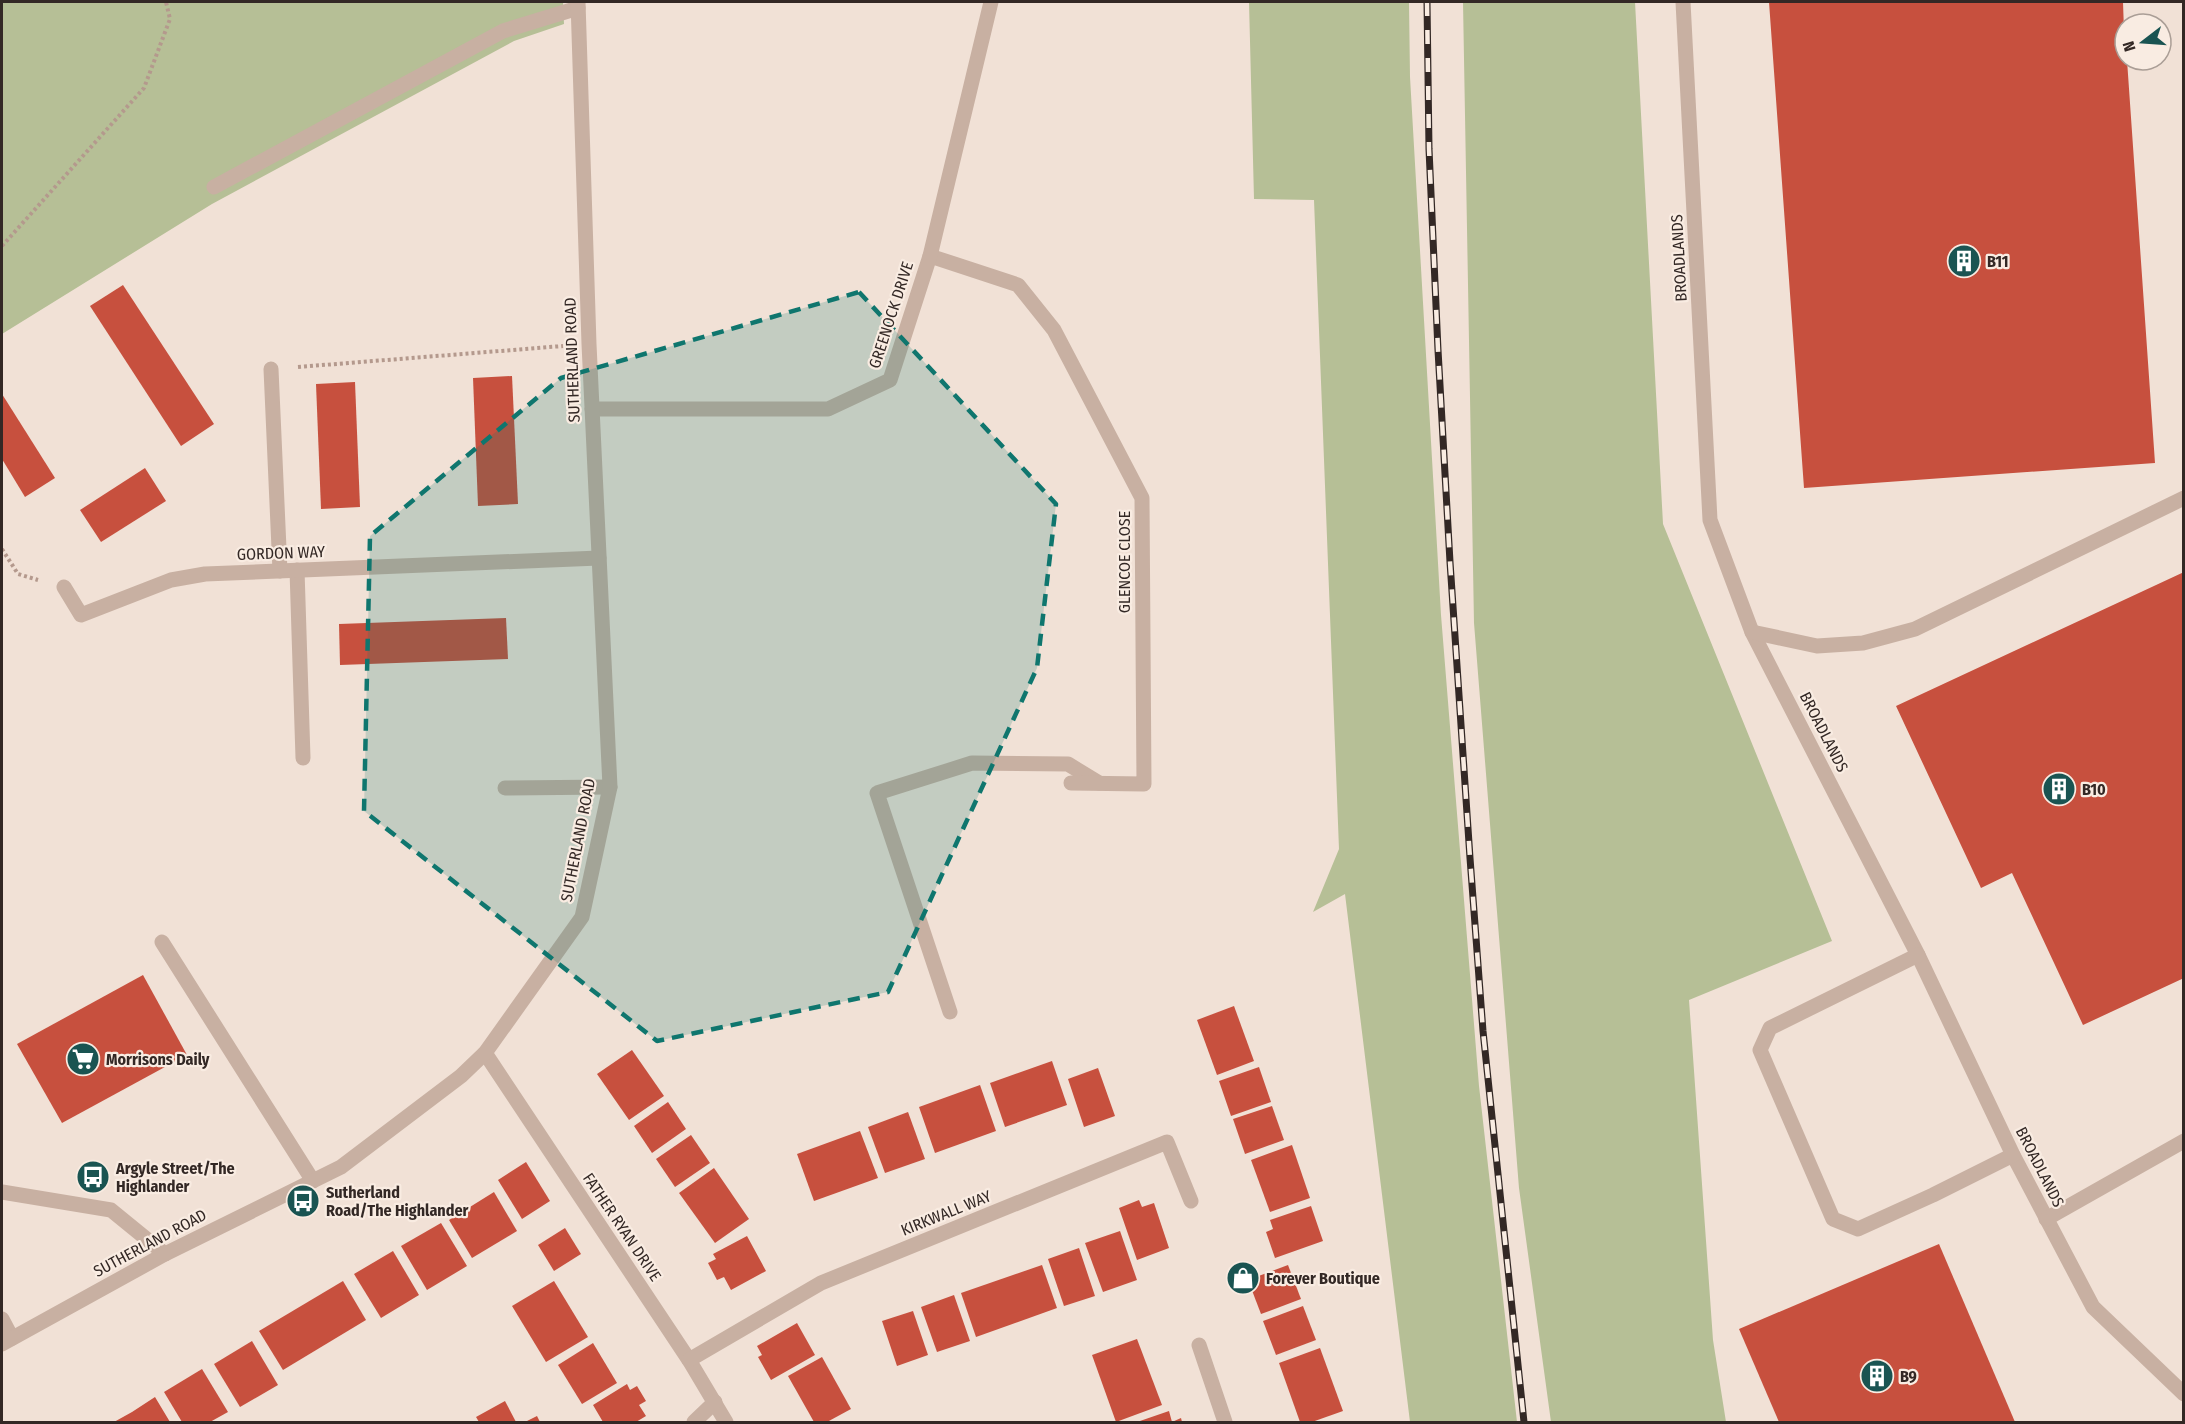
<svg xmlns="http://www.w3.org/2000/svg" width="2185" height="1424" viewBox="0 0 2185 1424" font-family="'Fira Sans Condensed',sans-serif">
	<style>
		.green { fill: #b6bf96 }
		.building { fill: #c7503e }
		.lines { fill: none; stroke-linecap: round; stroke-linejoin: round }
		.path { stroke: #b4998d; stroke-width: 4; stroke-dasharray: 3 3; stroke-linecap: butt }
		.service { stroke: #c8b0a2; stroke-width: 15 }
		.minor { stroke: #c8b0a2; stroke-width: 15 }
		.rail-casing { stroke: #332825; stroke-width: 7 }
		.rail { stroke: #f9ece2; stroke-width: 4.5; stroke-dasharray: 14; stroke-linecap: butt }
		.marked { fill: #0f766e; fill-opacity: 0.2; stroke: #0f766e; stroke-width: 4.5; stroke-dasharray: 12 8; stroke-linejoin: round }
		.labels { text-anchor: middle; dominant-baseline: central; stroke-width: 4.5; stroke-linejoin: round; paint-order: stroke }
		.street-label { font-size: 16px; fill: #332825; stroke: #f9ece2 }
		.poi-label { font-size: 16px; font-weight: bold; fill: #332825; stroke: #f9ece2; text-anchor: start }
	</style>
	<rect width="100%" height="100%" fill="#f1e1d6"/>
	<g class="green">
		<path d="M 2,2 L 563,2 L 564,24 L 514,41 L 212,204 L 2,334 Z"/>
		<path d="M 1249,2 L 1409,2 L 1410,77 L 1441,615 L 1479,1086 L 1517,1422 L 1410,1422 L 1345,894 L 1313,912 L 1339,849 L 1314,200 L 1254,199 Z"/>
		<path d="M 1463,2 L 1635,2 L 1663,524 L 1832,941 L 1689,1000 L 1713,1340 L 1726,1422 L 1551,1422 L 1519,1188 L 1474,623 Z"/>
	</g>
	<g class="building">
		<path d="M 1769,2 L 2123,2 L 2125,60 L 2127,60 L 2155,463 L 1804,488 Z"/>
		<path d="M 123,285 L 214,424 L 181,446 L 90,306 Z"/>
		<path d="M 512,376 L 518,504 L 478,506 L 473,378 Z"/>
		<path d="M 355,382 L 360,507 L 321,509 L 316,384 Z"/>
		<path d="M 2,394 L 55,478 L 25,497 L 2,459 Z"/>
		<path d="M 145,468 L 166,501 L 101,542 L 80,510 Z"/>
		<path d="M 2184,572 L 2184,978 L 2083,1025 L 2012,873 L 1981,888 L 1896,706 Z"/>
		<path d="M 506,618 L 508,659 L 340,665 L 339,624 Z"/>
		<path d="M 143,975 L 187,1055 L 62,1123 L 17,1044 Z"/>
		<path d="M 1234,1006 L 1254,1061 L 1217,1075 L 1197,1020 Z"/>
		<path d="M 632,1050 L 664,1096 L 629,1120 L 597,1074 Z"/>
		<path d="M 1052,1061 L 1067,1105 L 1005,1127 L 990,1083 Z"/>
		<path d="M 1259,1067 L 1271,1102 L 1231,1116 L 1219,1081 Z"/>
		<path d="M 1098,1068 L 1115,1116 L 1084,1127 L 1068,1079 Z"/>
		<path d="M 980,1085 L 996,1131 L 935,1153 L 919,1107 Z"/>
		<path d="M 668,1102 L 686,1129 L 652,1153 L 634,1126 Z"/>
		<path d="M 1272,1106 L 1284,1140 L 1245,1154 L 1233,1119 Z"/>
		<path d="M 908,1112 L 925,1159 L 885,1173 L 868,1127 Z"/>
		<path d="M 860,1131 L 878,1178 L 814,1201 L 797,1154 Z"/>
		<path d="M 691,1135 L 710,1163 L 675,1187 L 656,1159 Z"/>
		<path d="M 1292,1145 L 1310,1198 L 1270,1212 L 1251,1160 Z"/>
		<path d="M 526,1162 L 550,1201 L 522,1219 L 498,1180 Z"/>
		<path d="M 714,1168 L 749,1219 L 715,1243 L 679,1193 Z"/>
		<path d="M 494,1192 L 517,1231 L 472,1258 L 449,1220 Z"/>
		<path d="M 1139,1200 L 1142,1207 L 1154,1203 L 1169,1248 L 1137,1260 L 1119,1208 Z"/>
		<path d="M 1311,1206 L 1323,1241 L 1275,1258 L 1266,1232 L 1273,1229 L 1270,1220 Z"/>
		<path d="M 441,1223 L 467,1266 L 427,1290 L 401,1246 Z"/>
		<path d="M 565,1228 L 581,1254 L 554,1271 L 538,1245 Z"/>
		<path d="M 1120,1231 L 1137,1280 L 1103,1292 L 1085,1243 Z"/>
		<path d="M 747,1236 L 766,1271 L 731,1290 L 724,1277 L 717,1280 L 708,1263 L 716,1259 L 713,1254 Z"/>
		<path d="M 1939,1244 L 2015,1422 L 1779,1422 L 1739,1329 Z"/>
		<path d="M 1079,1248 L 1095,1296 L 1064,1306 L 1048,1259 Z"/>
		<path d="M 393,1251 L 419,1295 L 381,1318 L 354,1274 Z"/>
		<path d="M 1042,1265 L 1057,1308 L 976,1337 L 961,1293 Z"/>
		<path d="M 1288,1265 L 1301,1299 L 1261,1314 L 1248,1280 Z"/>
		<path d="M 343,1281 L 366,1320 L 283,1370 L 259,1331 Z"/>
		<path d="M 554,1281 L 588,1337 L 546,1362 L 512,1306 Z"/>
		<path d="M 954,1295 L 970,1341 L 937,1352 L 921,1307 Z"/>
		<path d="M 1303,1306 L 1316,1340 L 1276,1355 L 1263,1321 Z"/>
		<path d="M 913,1311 L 928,1355 L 897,1366 L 882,1321 Z"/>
		<path d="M 797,1323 L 815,1355 L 771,1380 L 758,1357 L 762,1355 L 757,1346 Z"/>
		<path d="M 1137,1339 L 1162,1405 L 1116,1422 L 1092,1355 Z"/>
		<path d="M 252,1341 L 278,1385 L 240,1407 L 214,1364 Z"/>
		<path d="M 593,1343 L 617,1383 L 582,1404 L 558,1365 Z"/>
		<path d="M 1320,1348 L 1343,1411 L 1312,1422 L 1300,1422 L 1279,1363 Z"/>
		<path d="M 822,1357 L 851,1409 L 827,1422 L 814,1422 L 788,1376 Z"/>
		<path d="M 202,1369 L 228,1412 L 210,1422 L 182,1422 L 164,1392 Z"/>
		<path d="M 627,1384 L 630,1390 L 637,1386 L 646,1401 L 639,1405 L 646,1416 L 636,1422 L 603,1422 L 593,1405 Z"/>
		<path d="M 155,1397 L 170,1422 L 114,1422 L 132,1412 Z"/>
		<path d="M 505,1401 L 516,1422 L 479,1422 L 476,1417 Z"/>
		<path d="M 1169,1411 L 1172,1422 L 1181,1418 L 1182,1422 L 1137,1422 Z"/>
		<path d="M 537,1416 L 540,1422 L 525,1422 Z"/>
	</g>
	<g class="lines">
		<g class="path">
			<path d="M 2,246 L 144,88 L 170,19 L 166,2"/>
			<path d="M 298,367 L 563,346"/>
			<path d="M 2,549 L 18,574 L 38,580"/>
		</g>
		<g class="service">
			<path d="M 1683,2 L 1710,520 L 1752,632 L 1918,955 L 2013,1155 L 2093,1307 L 2184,1394"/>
			<path d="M 271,369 L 280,571"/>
			<path d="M 297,570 L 303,758"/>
			<path d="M 1752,632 L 1817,646 L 1863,643 L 1915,629 L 2184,498"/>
			<path d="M 505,788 L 610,787"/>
			<path d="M 162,942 L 313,1181"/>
			<path d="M 1918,955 L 1770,1028 L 1760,1050 L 1833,1219 L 1858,1229 L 1933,1195 L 2013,1155"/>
			<path d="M 950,1012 L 877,793 L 972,763 L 1068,764 L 1099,783"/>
			<path d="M 2046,1219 L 2184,1141"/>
		</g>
		<g class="minor">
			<path d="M 214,187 L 503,31 L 578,8"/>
			<path d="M 930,256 L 1018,285 L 1054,330 L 1142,498 L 1144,784 L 1071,783"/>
			<path d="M 592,409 L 828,409 L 890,380 L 930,256 L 991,2"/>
			<path d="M 64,587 L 81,615 L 171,580 L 205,574 L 599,558"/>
			<path d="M 485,1053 L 689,1360 L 726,1422"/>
			<path d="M 2,1192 L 111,1210 L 165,1254"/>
			<path d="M 2,1319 L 12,1338"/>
			<path d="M 2,1344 L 165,1254 L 341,1167 L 461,1076 L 485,1053 L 582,917 L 610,787 L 589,344 L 578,2"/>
			<path d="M 1199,1345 L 1225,1422"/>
			<path d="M 689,1360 L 821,1283 L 1167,1142 L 1191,1201"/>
			<path d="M 694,1422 L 715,1402"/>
		</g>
		<g class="rail-casing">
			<path id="rail" d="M 1427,2 L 1429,149 L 1438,350 L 1450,562 L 1470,858 L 1483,1031 L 1524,1422"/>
		</g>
		<use href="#rail" class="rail"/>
	</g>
	<path class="marked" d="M 859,292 L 1056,504 L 1037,668 L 888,992 L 657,1041 L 364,811 L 370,536 L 561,378 Z"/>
	<defs>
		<g id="building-disc" transform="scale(1.725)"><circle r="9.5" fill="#1a5452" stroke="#f9ece2"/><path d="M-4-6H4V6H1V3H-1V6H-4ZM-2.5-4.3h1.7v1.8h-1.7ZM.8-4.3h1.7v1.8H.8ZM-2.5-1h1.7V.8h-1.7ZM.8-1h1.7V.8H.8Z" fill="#fff"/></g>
		<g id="supermarket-disc" transform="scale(1.725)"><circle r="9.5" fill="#1a5452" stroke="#f9ece2"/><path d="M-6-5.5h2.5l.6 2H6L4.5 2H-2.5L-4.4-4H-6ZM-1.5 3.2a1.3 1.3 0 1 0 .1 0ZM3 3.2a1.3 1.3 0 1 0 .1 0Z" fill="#fff"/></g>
		<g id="bus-disc" transform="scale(1.725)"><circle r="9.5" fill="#1a5452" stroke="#f9ece2"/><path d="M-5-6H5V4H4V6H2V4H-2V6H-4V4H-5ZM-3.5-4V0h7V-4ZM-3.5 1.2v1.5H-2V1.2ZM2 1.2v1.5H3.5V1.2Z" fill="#fff"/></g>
		<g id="shop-disc" transform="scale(1.725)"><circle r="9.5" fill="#1a5452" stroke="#f9ece2"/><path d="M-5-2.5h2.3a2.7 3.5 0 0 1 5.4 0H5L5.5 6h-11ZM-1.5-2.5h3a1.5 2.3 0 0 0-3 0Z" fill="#fff"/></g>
	</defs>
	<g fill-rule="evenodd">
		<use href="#building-disc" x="1964" y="261"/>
		<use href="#building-disc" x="2059" y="789"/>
		<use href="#supermarket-disc" x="83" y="1059"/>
		<use href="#bus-disc" x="93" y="1177"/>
		<use href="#bus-disc" x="303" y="1201"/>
		<use href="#shop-disc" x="1243" y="1278"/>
		<use href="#building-disc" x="1877" y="1376"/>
	</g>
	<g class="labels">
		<g class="street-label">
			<text transform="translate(1679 258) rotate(-93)">BROADLANDS</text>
			<text transform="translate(891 315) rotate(-72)">GREENOCK DRIVE</text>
			<text transform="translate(572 360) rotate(-92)">SUTHERLAND ROAD</text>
			<text transform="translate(281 553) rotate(-2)">GORDON WAY</text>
			<text transform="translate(1124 562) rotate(-90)">GLENCOE CLOSE</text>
			<text transform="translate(1824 732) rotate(63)">BROADLANDS</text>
			<text transform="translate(578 840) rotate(-79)">SUTHERLAND ROAD</text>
			<text transform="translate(2040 1167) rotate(63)">BROADLANDS</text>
			<text transform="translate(946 1213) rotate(-22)">KIRKWALL WAY</text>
			<text transform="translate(622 1227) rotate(56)">FATHER RYAN DRIVE</text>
			<text transform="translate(150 1243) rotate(-28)">SUTHERLAND ROAD</text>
		</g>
		<g class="poi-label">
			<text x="1987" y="261">B11</text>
			<text x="2082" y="789">B10</text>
			<text x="106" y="1059">Morrisons Daily</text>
			<text x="116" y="1168">Argyle Street/The<tspan x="116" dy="18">Highlander</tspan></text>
			<text x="326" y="1192">Sutherland<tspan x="326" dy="18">Road/The Highlander</tspan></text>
			<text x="1266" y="1278">Forever Boutique</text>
			<text x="1900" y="1376">B9</text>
		</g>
	</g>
	<rect width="2185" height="1424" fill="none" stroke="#332825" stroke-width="6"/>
	<g transform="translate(2143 42) rotate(253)"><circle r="28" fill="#f9ece2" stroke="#aa9e96" stroke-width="1.5"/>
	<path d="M0-4.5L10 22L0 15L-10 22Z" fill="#1a5452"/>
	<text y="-9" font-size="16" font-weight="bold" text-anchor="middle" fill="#332825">N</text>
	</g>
</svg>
